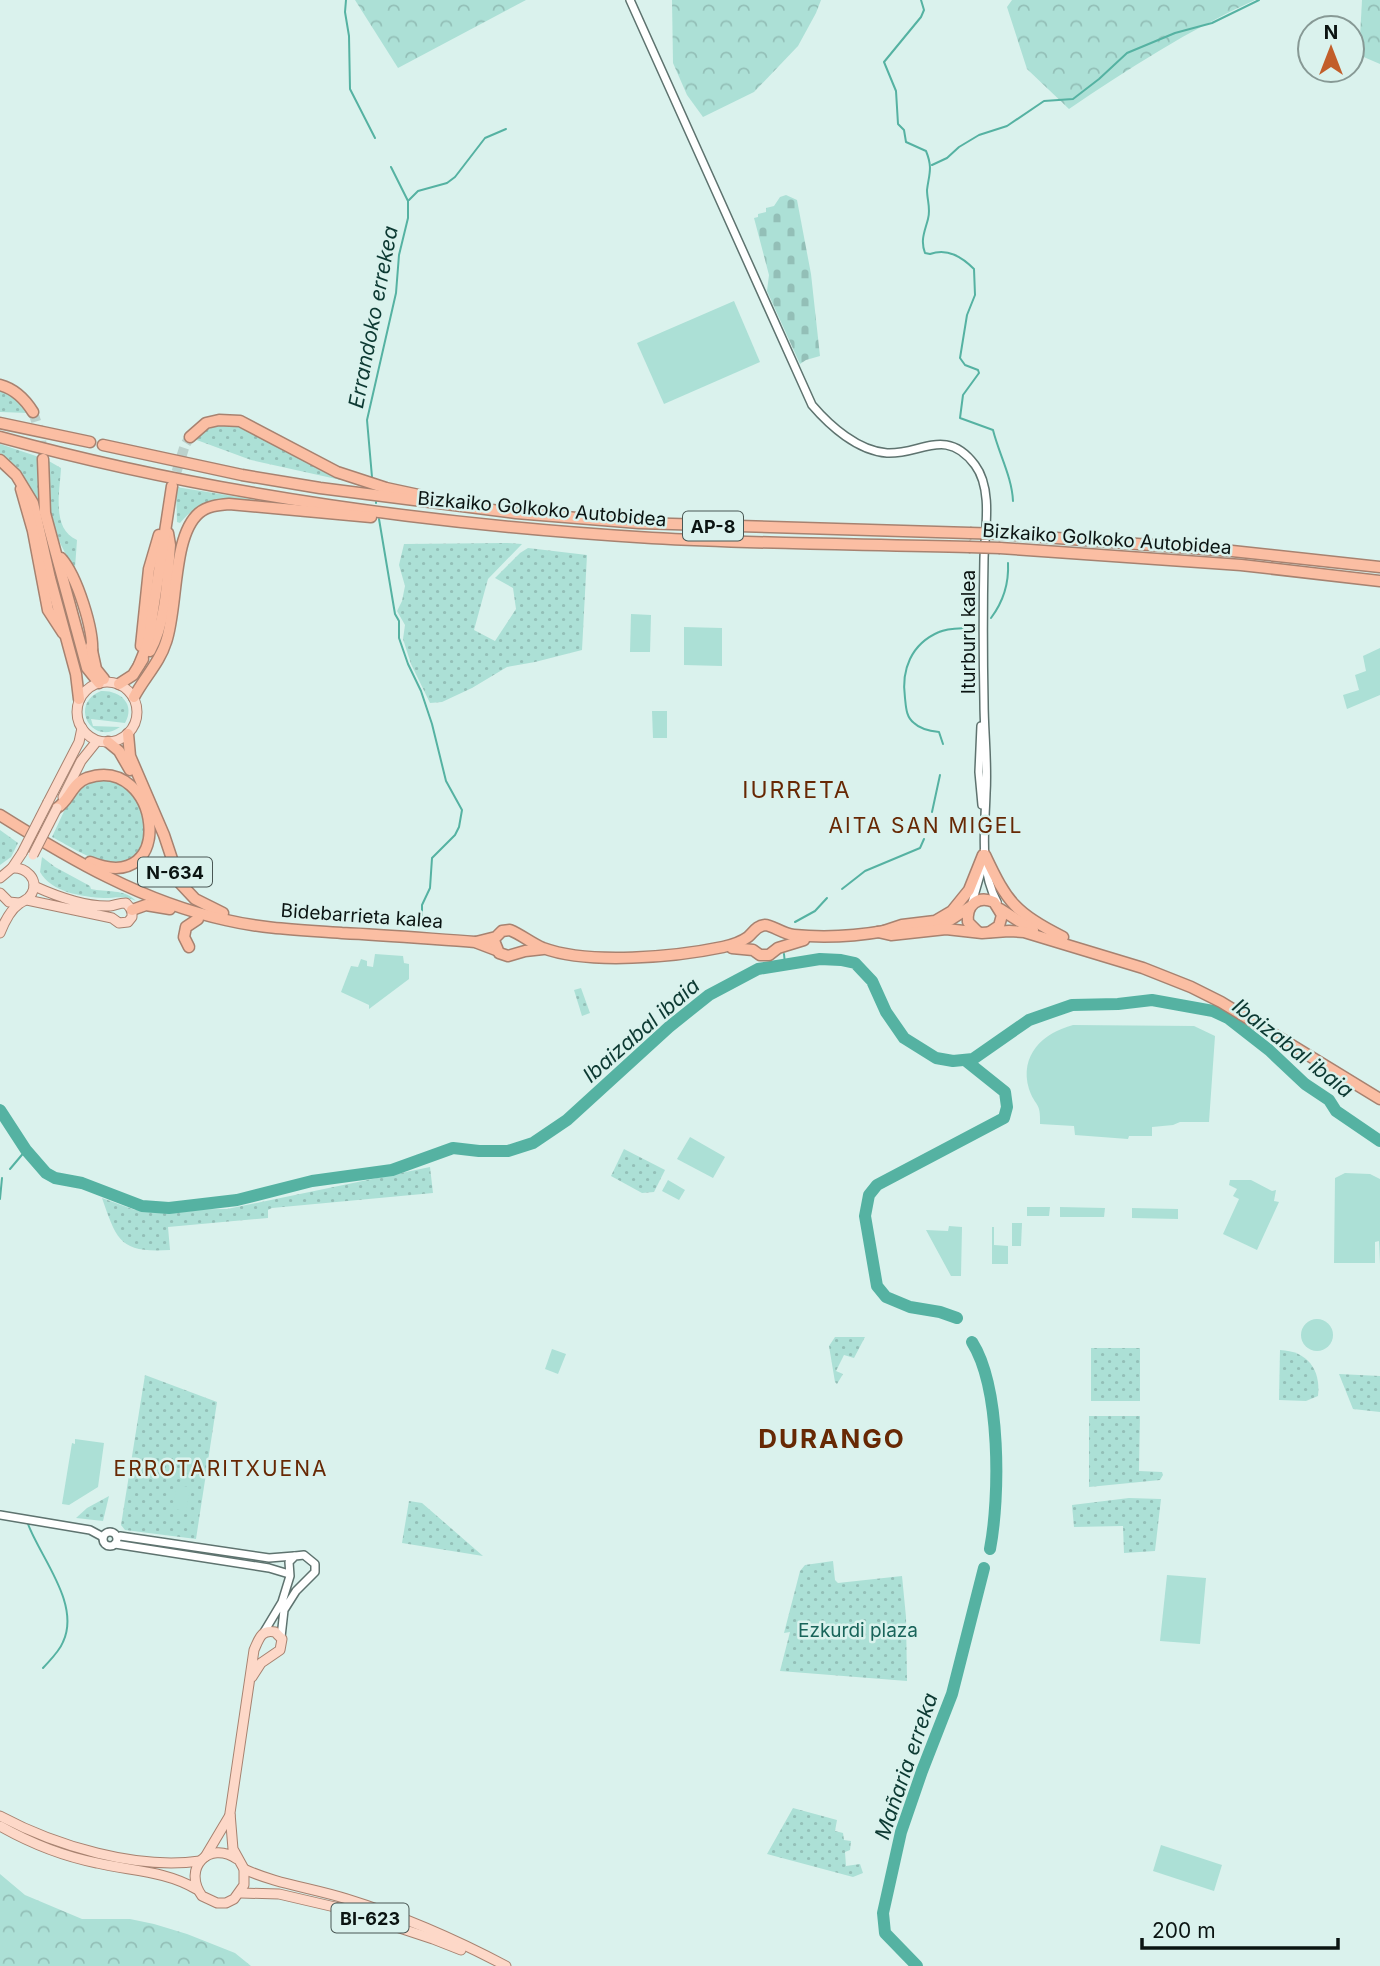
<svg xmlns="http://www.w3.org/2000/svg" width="1380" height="1966" viewBox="0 0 1380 1966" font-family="Inter,sans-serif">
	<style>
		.grass { fill: url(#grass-dots) }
		.forest { fill: url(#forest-crowns) }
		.cemetery { fill: url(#cemetery-stones) }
		.garden { fill: #ace0d6 }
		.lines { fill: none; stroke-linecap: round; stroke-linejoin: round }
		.stream { stroke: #55b2a2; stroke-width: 2 }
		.river { stroke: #55b2a2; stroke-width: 12 }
		.highway-tunnel { stroke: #bbd1cc; stroke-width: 10; stroke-dasharray: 10 5; stroke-linecap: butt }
		.minor-casing { stroke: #5e736f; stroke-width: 10 }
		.major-casing { stroke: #a78270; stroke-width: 11 }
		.highway-casing { stroke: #a78270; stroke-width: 13 }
		.minor { stroke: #fff; stroke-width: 7 }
		.major { stroke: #fdd8c8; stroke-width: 9 }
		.highway { stroke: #fbbea3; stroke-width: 10 }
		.major-bridge-casing { stroke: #a78270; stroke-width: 11; stroke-linecap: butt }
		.highway-bridge-casing { stroke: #a78270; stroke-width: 13; stroke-linecap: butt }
		.major-bridge { stroke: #fdd8c8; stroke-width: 9 }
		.highway-bridge { stroke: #fbbea3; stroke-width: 10 }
		.labels { text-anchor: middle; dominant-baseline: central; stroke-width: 5; stroke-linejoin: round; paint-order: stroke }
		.shield { fill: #daf2ed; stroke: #495754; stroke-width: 2 }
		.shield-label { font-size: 18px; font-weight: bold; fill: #0b1412 }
		.street-label { font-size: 19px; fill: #0b1412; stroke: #daf2ed }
		.park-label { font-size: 19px; fill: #19645a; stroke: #daf2ed }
		.water-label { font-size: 21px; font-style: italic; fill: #0c3932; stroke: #daf2ed }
		.neighbourhood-label { font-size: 21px; letter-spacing: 2px; fill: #672804; stroke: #daf2ed }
		.quarter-label { font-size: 23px; letter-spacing: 2px; fill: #672804; stroke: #daf2ed }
		.district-label { font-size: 26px; font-weight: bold; letter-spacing: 2px; fill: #672804; stroke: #daf2ed }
	</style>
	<defs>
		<pattern id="grass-dots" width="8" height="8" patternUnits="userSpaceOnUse" patternTransform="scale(1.75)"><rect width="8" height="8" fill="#ace0d6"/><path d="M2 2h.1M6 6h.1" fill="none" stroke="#93bfb7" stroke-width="1.8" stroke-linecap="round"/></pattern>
		<pattern id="forest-crowns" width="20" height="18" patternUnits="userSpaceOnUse" patternTransform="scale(1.75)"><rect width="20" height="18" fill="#ace0d6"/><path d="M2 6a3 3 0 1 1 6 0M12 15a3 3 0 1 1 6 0" fill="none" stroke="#93bfb7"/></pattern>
		<pattern id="cemetery-stones" width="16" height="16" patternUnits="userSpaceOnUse" patternTransform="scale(1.75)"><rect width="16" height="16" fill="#ace0d6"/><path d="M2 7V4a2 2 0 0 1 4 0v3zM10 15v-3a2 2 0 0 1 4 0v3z" fill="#93bfb7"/></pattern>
	</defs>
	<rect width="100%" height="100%" fill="#daf2ed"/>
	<g class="grass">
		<path d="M 0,389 L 17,397 L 29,413 L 0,412 Z"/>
		<path d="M 220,424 L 234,424 L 248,429 L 377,488 L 251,460 L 194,439 L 200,433 Z"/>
		<path d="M 0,444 L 39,457 L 46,532 C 37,500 28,474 0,453 Z"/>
		<path d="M 47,460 L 61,468 C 60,491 51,529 77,540 L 75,568 C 49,533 48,502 47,460 Z"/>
		<path d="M 176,487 L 301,507 L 218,500 C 201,503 191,510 180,523 L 177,522 Z"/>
		<path d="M 508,543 L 522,544 L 488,579 L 474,630 L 495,641 L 516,609 L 513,588 L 495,578 L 520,553 L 528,548 L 587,555 L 582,650 L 535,662 L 507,667 L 472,688 L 442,702 L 430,703 L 411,664 L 403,639 L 405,625 L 397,611 L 402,601 L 405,586 L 399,565 L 404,544 Z"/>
		<path d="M 101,691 C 120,690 136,704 125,723 L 91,719 L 93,726 L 120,727 C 92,747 68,704 101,691 Z"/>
		<path d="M 89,780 C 134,780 136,795 148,834 C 145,840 142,848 138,853 C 116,879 74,848 52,837 L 73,792 Z"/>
		<path d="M 0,830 L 18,843 L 11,857 L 0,865 Z"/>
		<path d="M 42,857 L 55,867 L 90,886 L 91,889 C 105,892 126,889 136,901 C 124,895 116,898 104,898 C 82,897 51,892 40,872 Z"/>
		<path d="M 581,988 L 590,1013 L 582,1016 L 574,990 Z"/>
		<path d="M 624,1149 L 665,1170 L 654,1192 L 642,1193 L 611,1176 Z"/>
		<path d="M 430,1167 L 433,1193 L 272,1208 L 268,1210 L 268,1218 L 168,1227 L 170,1250 C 120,1253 117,1241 102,1198 L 135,1210 L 227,1209 Z"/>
		<path d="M 835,1337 L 865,1337 L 854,1358 L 844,1355 L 836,1371 L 843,1374 L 837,1384 L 835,1382 L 829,1346 Z"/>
		<rect x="1091" y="1348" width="49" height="53"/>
		<path d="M 1280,1350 C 1307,1351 1321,1369 1318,1396 L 1306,1401 L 1279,1400 Z"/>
		<path d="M 1339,1374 L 1380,1376 L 1380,1412 L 1353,1409 Z"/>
		<path d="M 145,1375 L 217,1402 L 196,1539 L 125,1530 L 121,1525 Z"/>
		<path d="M 1089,1416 L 1140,1416 L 1139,1471 L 1162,1472 L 1163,1475 L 1160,1480 L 1089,1487 Z"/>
		<path d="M 109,1496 L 103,1521 L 76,1518 L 87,1508 Z"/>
		<path d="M 1129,1498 L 1161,1499 L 1155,1551 L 1124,1553 L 1123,1526 L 1074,1527 L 1072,1505 Z"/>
		<path d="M 409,1501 L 422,1503 L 483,1556 L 402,1543 Z"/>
		<path d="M 833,1561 L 835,1580 L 838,1583 L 902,1576 L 906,1617 L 907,1681 L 780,1671 L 790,1632 L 784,1633 L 800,1571 L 805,1565 Z"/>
		<path d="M 793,1808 L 837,1820 L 835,1831 L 843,1833 L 844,1840 L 851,1841 L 850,1850 L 845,1852 L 846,1866 L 860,1864 L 863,1873 L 853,1877 L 767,1854 Z"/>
	</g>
	<g class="forest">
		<path d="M 355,0 L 526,0 L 398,68 Z"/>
		<path d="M 672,0 L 821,0 L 816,13 L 798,46 L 754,92 L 703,117 L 687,95 L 673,63 Z"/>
		<path d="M 1012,0 L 1255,0 C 1189,30 1129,68 1069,109 L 1027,69 L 1007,7 Z"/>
		<path d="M 1362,0 L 1380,0 L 1380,64 L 1359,55 Z"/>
		<path d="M 0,1874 L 25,1895 L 82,1919 L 130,1919 L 154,1924 L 187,1934 L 235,1953 L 251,1966 L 0,1966 Z"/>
	</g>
	<path class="cemetery" d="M 786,195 L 797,200 L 811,274 L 820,356 L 806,360 L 800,364 L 767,291 L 769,275 L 754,218 L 758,217 L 758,214 L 766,212 L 766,208 L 774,206 L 780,197 Z"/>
	<g class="garden">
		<path d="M 734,301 L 760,362 L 664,404 L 637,343 Z"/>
		<path d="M 631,614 L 651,615 L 650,652 L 630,652 Z"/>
		<path d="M 684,627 L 722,628 L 722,666 L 684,665 Z"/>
		<path d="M 1380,648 L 1380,695 L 1347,709 L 1343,695 L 1359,690 L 1355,675 L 1366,671 L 1363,656 Z"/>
		<path d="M 652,711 L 667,711 L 667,738 L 653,738 Z"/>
		<path d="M 375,954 L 403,956 L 404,963 L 409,964 L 409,979 L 369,1009 L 369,1005 L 341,992 L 351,966 L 358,967 L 361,959 L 367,961 L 367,966 L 373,967 Z"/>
		<path d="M 1073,1025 L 1194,1026 L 1215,1036 L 1209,1122 L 1180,1122 L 1173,1125 L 1152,1127 L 1152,1136 L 1129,1136 L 1128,1139 L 1075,1135 L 1074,1126 L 1040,1124 C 1041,1101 1035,1107 1029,1089 C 1019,1055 1043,1033 1073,1025 Z"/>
		<path d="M 690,1137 L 725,1157 L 713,1178 L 677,1159 Z"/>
		<path d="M 1345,1173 L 1370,1174 L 1380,1179 L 1380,1264 L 1379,1241 L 1375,1242 L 1375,1263 L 1334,1263 L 1335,1178 Z"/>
		<path d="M 668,1180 L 685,1190 L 679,1200 L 662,1191 Z"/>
		<path d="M 1230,1180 L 1251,1180 L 1272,1191 L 1276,1190 L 1274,1201 L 1279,1202 L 1257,1250 L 1223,1234 L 1239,1199 L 1233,1196 L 1237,1189 L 1229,1185 Z"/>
		<path d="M 1027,1207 L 1050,1207 L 1049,1216 L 1027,1216 Z"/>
		<path d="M 1060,1207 L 1105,1208 L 1104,1217 L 1060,1217 Z"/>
		<path d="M 1132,1208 L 1178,1209 L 1178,1219 L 1132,1218 Z"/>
		<path d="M 1012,1223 L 1022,1223 L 1021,1246 L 1012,1246 Z"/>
		<path d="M 949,1226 L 962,1227 L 961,1276 L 951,1276 L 926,1230 L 948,1231 Z"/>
		<path d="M 992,1227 L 994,1227 L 994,1245 L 1008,1246 L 1008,1264 L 992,1264 Z"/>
		<circle cx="1317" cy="1335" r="16"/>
		<path d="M 552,1349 L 566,1354 L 558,1374 L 545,1369 Z"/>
		<path d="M 75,1439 L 104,1443 L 98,1487 L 69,1505 L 62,1504 L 72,1443 L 75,1444 Z"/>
		<path d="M 177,1485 L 190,1487 L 186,1511 L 173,1509 Z"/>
		<path d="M 1167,1575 L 1206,1578 L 1200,1644 L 1160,1641 Z"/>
		<path d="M 1161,1845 L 1222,1865 L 1214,1891 L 1153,1871 Z"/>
	</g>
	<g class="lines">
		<g class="stream">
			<path d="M 346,0 L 345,12 L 349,36 L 350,89 L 375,138"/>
			<path d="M 921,0 L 924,10 L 921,17 L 884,62 L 896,91 L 898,124 L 904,130 L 906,142 L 926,151 C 933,168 929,174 927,190 C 927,200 931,209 928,219 C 925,231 920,240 925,253 L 930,254 C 948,248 962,257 974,269 L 975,295 L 967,315 L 960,358 L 965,365 L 978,370 L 979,373 L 963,395 L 960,418 L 993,430 C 999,454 1012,477 1013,501"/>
			<path d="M 932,165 L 947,158 L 959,147 L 979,135 L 1007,126 L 1044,101 L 1073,99 L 1099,79 L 1127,53 L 1175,33 L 1212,23 L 1259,0"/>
			<path d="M 409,200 L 418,191 L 447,183 L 455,177 L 485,138 L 506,129"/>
			<path d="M 372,477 L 367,420 L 396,293 L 399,255 L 408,218 L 408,201 L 391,167"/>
			<path d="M 376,502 L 376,503"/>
			<path d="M 379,519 L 395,614 L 399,621 L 399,638 L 408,664 L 421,691 L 432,724 L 446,781 L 462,810 L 459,827 L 455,835 L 432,858 L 430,888 L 422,905 L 422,916"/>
			<path d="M 991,618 C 1003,602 1009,583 1008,563"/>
			<path d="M 943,744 L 939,732 C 930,731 920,729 914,723 C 906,717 906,707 905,698 C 901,670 911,644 939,632 C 949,627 965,629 976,627"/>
			<path d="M 932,812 L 940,775"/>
			<path d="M 842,889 L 865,871 L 920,848 L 924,839"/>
			<path d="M 795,922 L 815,911 L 827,898"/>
			<path d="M 784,954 L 785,964"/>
			<path d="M 10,1169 L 26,1150"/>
			<path d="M 0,1199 L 2,1178"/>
			<path d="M 28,1524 C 40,1557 81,1604 63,1642 C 59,1652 50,1660 43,1668"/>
		</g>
		<g class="river">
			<path d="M 0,1110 L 26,1150 L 46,1173 L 55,1178 L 82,1183 L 142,1206 L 169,1208 L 237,1200 L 312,1181 L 392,1170 L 453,1148 L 479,1151 L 508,1151 L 533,1143 L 567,1120 L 669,1027 L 709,995 L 758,969 L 820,959 L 841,960 L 855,963 L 872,981 L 886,1012 L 904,1038 L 936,1058 L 953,1061 L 973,1059 L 1029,1020 L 1072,1005 L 1118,1004 L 1152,1000 L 1213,1011 L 1228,1018 L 1269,1050 L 1305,1084 L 1329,1100 L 1336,1111 L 1380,1141"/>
			<path d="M 957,1318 L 940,1312 L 910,1307 L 886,1297 L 877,1286 L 865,1216 L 869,1195 L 877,1185 L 1004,1118 L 1007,1107 L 1005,1092 L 965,1060"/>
			<path d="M 972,1342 C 1001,1388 1000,1497 990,1549"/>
			<path d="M 917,1966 L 885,1933 L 883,1913 L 901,1832 L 922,1771 L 952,1694 L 984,1568"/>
		</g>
		<g class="highway-tunnel">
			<path d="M 33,412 L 41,436 L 42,456"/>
			<path d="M 172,486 L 185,445 L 190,437"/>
		</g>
		<g class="minor-casing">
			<g id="minor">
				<path d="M 630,0 L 812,405 C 830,426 858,451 887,453 C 920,455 946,426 975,465 C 993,489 985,530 984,558 C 983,606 983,654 984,702 C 984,732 988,763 986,793 C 985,830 979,868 997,902"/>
				<path d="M 981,726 L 979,772 L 982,805"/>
				<path d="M 972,903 L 982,868"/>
				<path d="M 0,1515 L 90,1530 L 103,1537"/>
				<circle cx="110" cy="1539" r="7"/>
				<path d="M 117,1537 L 120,1536 L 269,1558 L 294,1556"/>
				<path d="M 115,1544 L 269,1568 L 289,1574"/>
				<path d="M 264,1632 L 282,1602 L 290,1576 L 289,1562 L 295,1556 L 304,1555 L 315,1564 L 315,1572 L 296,1591 L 284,1610 L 281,1637"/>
			</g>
		</g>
		<g class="major-casing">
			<g id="major">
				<circle cx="107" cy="712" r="30"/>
				<path d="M 63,797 L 81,761 L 97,741"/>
				<path d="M 48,802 L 79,742 L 82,728"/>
				<path d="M 0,878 L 12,868 L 22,853"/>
				<path d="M 0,893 L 9,902 L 19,903"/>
				<path d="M 27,900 L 112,918 L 119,923 L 128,922 L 132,917 L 132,910 L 126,903 C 119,903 116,905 110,906 C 86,907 56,896 34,886"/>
				<path d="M 0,933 C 4,923 10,910 19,904 C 24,900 29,900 32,893 C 39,879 26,867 12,868"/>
				<path d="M 0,1816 C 56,1846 137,1870 200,1861"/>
				<path d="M 0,1826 C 30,1843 62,1856 97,1863 C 131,1871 166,1871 196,1889"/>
				<path d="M 205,1857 L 230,1815"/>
				<path d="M 237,1859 C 209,1840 182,1868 202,1896 L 217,1903 L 226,1903 L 234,1899 L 244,1885 L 244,1869 L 233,1849 L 230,1813 L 254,1650 C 259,1639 261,1629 275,1632 L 282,1639 L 280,1650 L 261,1663 L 252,1677"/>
				<path d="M 244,1869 C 276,1884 313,1888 347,1899 C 402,1916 455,1939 506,1966"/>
				<path d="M 241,1893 L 279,1894 L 339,1908 L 433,1939 L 461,1950"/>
			</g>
		</g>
		<g class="highway-casing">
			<g id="highway">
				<path d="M 0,385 C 15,389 25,399 33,412"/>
				<path d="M 0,423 L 90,442"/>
				<path d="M 0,437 C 208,494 436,525 652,538 C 757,544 863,544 969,547"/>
				<path d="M 190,437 L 206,423 L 219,420 L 240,421 L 337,472 L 386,488 L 428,497"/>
				<path d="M 103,445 L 242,475 L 320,488 L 516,513 L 639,523 L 970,533"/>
				<path d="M 43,459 L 45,513 L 87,668 L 99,683"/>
				<path d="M 0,460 L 16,475 L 33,503 L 50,578 L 76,674 L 79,699"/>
				<path d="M 21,489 L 33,531 L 48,610 L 63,633"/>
				<path d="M 1003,534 L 1232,551 L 1380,567"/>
				<path d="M 1000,548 L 1241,565 L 1380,581"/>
				<path d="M 61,558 C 77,576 94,630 92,653"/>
				<path d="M 91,646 L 96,669 L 104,679"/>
				<path d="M 141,646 L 149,569 L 159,535"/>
				<path d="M 150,651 C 167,619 167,580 170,545 L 168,533"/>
				<path d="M 139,665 L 148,643 L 172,486"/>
				<path d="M 119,684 L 133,675 L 143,659"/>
				<path d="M 134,697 C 144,678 160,662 166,642 C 178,608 172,536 199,513 C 207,506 218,505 229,504 L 371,517"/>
				<path d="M 128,734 L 130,756 L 164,835 L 180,883 L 195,899 L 223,913"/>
				<path d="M 108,742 L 119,751 L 130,770"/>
				<path d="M 57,808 C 70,800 71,784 87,778 C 160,753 179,898 90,862"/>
				<path d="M 0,815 C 70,859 143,902 226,920 C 264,929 303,930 342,933 C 387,935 431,939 475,942 L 496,950"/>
				<path d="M 985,855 C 1007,902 1016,914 1063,937"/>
				<path d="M 1000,909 L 1033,930"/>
				<path d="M 132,910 L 146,905 L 170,909"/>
				<path d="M 935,925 L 950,920 L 970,907"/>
				<path d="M 884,931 L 902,925 L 935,921 L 952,911 L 969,890 L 983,855"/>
				<path d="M 878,932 L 891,935 L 946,929 L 982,933 L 1009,931 L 1024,932 L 1143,968 L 1191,987 L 1221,1002 L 1380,1099"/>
				<path d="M 978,932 L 968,922 C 966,905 978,895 994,902 L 1002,915 L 999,926 L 990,932"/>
				<path d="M 476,942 L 496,937 L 502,931 L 510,930 C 522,935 531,943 543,948 C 589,965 675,957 723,947 C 732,945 741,942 748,937 C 754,932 756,926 765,925 C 772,925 783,934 794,935 C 824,938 856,936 885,931"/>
				<path d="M 495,943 L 499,953 L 508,956 L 525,951 L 543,949"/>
				<path d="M 189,947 L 184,937 L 186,927 L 198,919"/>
				<path d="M 732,948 L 753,950 L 760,955 L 769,955 L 778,948 L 804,940"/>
			</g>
		</g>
		<use href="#minor" class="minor"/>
		<use href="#major" class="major"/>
		<use href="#highway" class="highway"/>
		<g class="major-bridge-casing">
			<g id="major-bridge">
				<path d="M 22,853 L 48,802"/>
				<path d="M 33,855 L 57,808"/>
			</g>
		</g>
		<g class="highway-bridge-casing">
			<g id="highway-bridge">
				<path d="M 970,533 L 1003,534"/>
				<path d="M 969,547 L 1000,548"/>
			</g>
		</g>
		<use href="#major-bridge" class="major-bridge"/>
		<use href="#highway-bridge" class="highway-bridge"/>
	</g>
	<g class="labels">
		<g class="shield">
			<rect x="683" y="511.5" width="60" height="29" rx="5"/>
			<rect x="138" y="857.5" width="74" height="29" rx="5"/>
			<rect x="331.5" y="1903.5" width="77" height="29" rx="5"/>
		</g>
		<g class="shield-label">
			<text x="713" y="526">AP-8</text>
			<text x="175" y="872">N-634</text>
			<text x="370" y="1918">BI-623</text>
		</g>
		<g class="street-label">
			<text transform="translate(542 509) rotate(5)">Bizkaiko Golkoko Autobidea</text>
			<text transform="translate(1107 539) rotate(4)">Bizkaiko Golkoko Autobidea</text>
			<text transform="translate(968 632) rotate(-90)">Iturburu kalea</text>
			<text transform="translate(362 916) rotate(4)">Bidebarrieta kalea</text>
		</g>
		<g class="park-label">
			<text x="858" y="1630">Ezkurdi plaza</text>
		</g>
		<g class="water-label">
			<text transform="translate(373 317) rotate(-79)">Errandoko errekea</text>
			<text transform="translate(641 1030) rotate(-41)">Ibaizabal ibaia</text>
			<text transform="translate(1293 1048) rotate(38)">Ibaizabal ibaia</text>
			<text transform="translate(906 1766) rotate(-71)">Mañaria erreka</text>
		</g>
		<g class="neighbourhood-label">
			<text x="926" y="825">AITA SAN MIGEL</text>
			<text x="221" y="1468">ERROTARITXUENA</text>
		</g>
		<g class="quarter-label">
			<text x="797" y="790">IURRETA</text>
		</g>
		<g class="district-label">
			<text x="832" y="1438">DURANGO</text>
		</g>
	</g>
	<g transform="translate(1331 49)"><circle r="33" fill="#daf2ed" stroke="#879995" stroke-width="2"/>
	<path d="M0-5L12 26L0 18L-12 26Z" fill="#c25e2b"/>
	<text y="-10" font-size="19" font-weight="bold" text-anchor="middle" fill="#0b1412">N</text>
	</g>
	<path d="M1142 1938v10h196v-10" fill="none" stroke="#0b1412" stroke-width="3.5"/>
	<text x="1152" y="1938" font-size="21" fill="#0b1412" stroke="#daf2ed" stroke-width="5" paint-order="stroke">200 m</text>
</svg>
